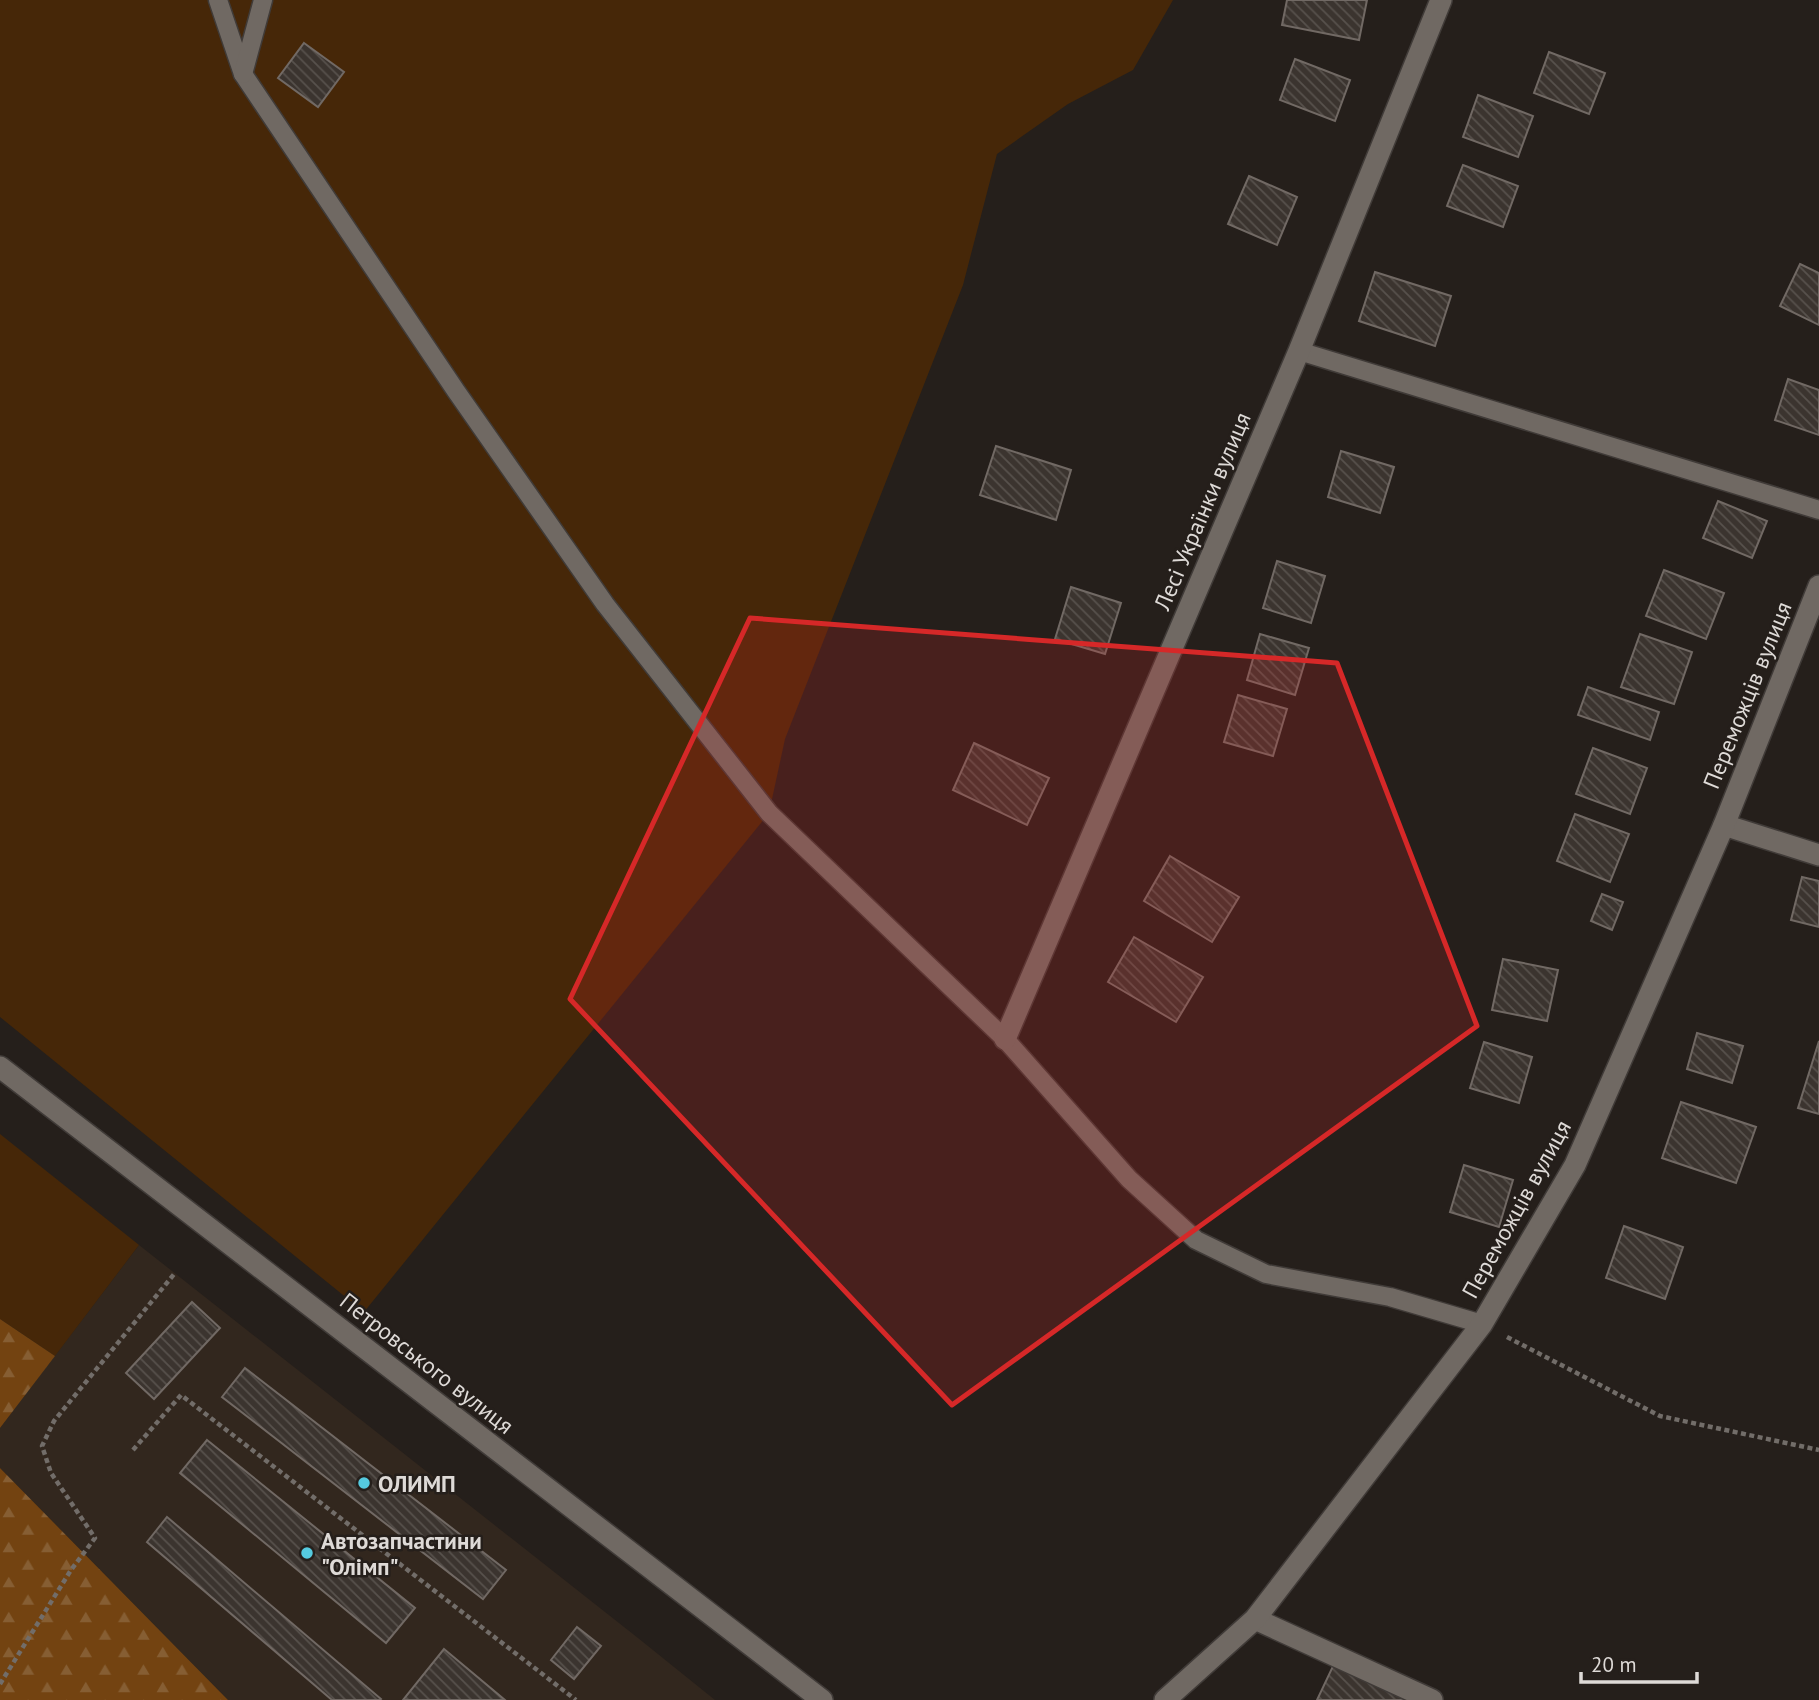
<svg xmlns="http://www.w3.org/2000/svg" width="1819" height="1700" viewBox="0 0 1819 1700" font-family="'PT Sans',sans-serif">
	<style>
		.built { fill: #32271e }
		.grass { fill: #462708 }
		.forest { fill: url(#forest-firs) }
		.building { fill: url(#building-back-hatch); stroke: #716964; stroke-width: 2 }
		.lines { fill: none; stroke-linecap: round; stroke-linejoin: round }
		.service-casing { stroke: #403b38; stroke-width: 21 }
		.minor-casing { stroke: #403b38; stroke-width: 24 }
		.secondary-casing { stroke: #403b38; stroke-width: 24 }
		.path { stroke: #726d69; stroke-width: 4.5; stroke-dasharray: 5 3.5; stroke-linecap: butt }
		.service { stroke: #706963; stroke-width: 18 }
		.minor { stroke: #706963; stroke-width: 21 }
		.secondary { stroke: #706963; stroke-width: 21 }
		.marked { fill: #d62828; fill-opacity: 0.2; stroke: #d62828; stroke-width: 5; stroke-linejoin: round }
		.poi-dot { fill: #55cadf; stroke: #251f1b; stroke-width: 2.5 }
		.labels { text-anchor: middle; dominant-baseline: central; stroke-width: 5; stroke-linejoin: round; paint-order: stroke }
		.street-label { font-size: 23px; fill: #dedad7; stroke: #251f1b }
		.poi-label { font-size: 23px; font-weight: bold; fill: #dedad7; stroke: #251f1b; text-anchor: start }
	</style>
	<defs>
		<pattern id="forest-firs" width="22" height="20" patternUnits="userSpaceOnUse" patternTransform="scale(1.75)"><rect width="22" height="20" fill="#734311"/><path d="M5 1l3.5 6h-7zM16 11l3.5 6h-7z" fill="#865e33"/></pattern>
		<pattern id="building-back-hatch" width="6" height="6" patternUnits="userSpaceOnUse" patternTransform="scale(1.75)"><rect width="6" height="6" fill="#3b342f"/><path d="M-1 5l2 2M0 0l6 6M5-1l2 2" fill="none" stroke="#57514c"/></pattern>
	</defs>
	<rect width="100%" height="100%" fill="#251f1b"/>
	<path class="built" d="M 139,1245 L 638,1638 L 715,1700 L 228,1700 L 0,1468 L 0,1428 Z"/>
	<g class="grass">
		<path d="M 0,0 L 1173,0 L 1133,70 L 1068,104 L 997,154 L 963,285 L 785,739 L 769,813 L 364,1312 L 0,1017 Z"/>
		<path d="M 0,1134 L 139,1245 L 55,1356 L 0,1319 Z"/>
	</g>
	<g class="forest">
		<path d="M 0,1319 L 55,1356 L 0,1428 Z"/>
		<path d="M 0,1468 L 228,1700 L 0,1700 Z"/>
	</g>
	<g class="building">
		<path d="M 1287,0 L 1367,0 L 1359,40 L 1282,25 Z"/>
		<path d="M 304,43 L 344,72 L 318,107 L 278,78 Z"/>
		<path d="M 1549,52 L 1605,73 L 1589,114 L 1534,93 Z"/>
		<path d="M 1295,59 L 1350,80 L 1335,121 L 1280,100 Z"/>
		<path d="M 1478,95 L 1533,116 L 1518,157 L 1463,137 Z"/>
		<path d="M 1463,165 L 1518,186 L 1503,227 L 1447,206 Z"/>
		<path d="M 1249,176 L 1297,197 L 1277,245 L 1228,224 Z"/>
		<path d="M 1800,264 L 1819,273 L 1819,325 L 1780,306 Z"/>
		<path d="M 1375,272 L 1451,296 L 1435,346 L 1359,321 Z"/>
		<path d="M 1788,379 L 1819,390 L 1819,435 L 1775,420 Z"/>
		<path d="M 996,446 L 1071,470 L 1056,520 L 980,495 Z"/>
		<path d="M 1341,451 L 1394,467 L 1380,513 L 1328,497 Z"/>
		<path d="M 1718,501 L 1767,521 L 1752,558 L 1703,538 Z"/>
		<path d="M 1277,561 L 1325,576 L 1311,623 L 1263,608 Z"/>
		<path d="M 1664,570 L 1724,593 L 1706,639 L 1646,616 Z"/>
		<path d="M 1071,587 L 1121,603 L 1105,654 L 1055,639 Z"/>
		<path d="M 1260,634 L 1309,648 L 1295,695 L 1247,680 Z"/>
		<path d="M 1640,634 L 1692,652 L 1674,704 L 1621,687 Z"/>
		<path d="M 1588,687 L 1659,712 L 1650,740 L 1578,715 Z"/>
		<path d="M 1238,695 L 1287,709 L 1273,756 L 1224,742 Z"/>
		<path d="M 974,743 L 1049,778 L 1027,825 L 953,790 Z"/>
		<path d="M 1593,748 L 1647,768 L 1630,814 L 1576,794 Z"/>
		<path d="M 1575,814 L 1629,834 L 1610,882 L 1557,861 Z"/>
		<path d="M 1170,856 L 1239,897 L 1212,942 L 1144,901 Z"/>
		<path d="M 1802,877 L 1819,881 L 1819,927 L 1791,920 Z"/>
		<path d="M 1602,894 L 1623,902 L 1612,930 L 1591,921 Z"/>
		<path d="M 1134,937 L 1203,977 L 1176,1022 L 1108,982 Z"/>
		<path d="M 1503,959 L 1558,970 L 1547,1021 L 1492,1010 Z"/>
		<path d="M 1697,1033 L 1743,1046 L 1732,1083 L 1687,1069 Z"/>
		<path d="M 1819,1041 L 1819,1114 L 1798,1108 Z"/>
		<path d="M 1484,1042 L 1532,1057 L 1519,1103 L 1470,1088 Z"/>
		<path d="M 1681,1102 L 1756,1127 L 1736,1183 L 1662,1158 Z"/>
		<path d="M 1464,1165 L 1513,1180 L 1499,1227 L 1450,1212 Z"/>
		<path d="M 1624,1226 L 1683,1247 L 1665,1299 L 1606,1278 Z"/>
		<path d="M 192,1302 L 220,1328 L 154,1399 L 126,1373 Z"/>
		<path d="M 245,1368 L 506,1570 L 483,1599 L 222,1397 Z"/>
		<path d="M 207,1440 L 415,1608 L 386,1643 L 180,1473 Z"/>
		<path d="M 167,1517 L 381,1699 L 380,1700 L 332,1700 L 147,1542 Z"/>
		<path d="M 577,1627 L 601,1646 L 574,1679 L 551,1660 Z"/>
		<path d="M 444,1649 L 505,1700 L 403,1700 Z"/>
		<path d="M 1334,1664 L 1408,1700 L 1317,1700 Z"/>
	</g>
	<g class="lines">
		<g class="service-casing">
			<g id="service">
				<path d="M 218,0 L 243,74 L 456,391 L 605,604 L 769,813 L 1005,1039 L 1129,1179 L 1196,1240 L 1266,1274 L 1390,1297 L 1482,1324"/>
				<path d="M 243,74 L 263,0"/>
				<path d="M 1299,351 L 1819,510"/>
			</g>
		</g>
		<g class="minor-casing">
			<g id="minor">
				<path d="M 1724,825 L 1819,855"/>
				<path d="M 1005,1039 L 1299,351 L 1441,0"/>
				<path d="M 1255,1619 L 1432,1700"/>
			</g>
		</g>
		<g class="secondary-casing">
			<g id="secondary">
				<path d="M 0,1067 L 822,1700"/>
				<path d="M 1165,1700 L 1255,1619 L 1482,1324 L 1575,1165 L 1724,825 L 1819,586"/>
			</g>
		</g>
		<g class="path">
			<path d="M 1507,1337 L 1660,1416 L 1819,1450"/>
			<path d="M 133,1450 L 181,1395 L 576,1700"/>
			<path d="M 0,1684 L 71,1570 L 95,1538 L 51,1473 L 42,1446 L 54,1421 L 175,1273"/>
		</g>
		<use href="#service" class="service"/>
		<use href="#minor" class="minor"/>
		<use href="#secondary" class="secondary"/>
	</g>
	<path class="marked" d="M 750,618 L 1337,663 L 1477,1026 L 952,1405 L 570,999 Z"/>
	<g class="poi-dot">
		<circle cx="364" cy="1483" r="7"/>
		<circle cx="307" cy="1553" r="7"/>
	</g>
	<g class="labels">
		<g class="street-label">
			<text transform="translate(1202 511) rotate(-67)">Лесі Українки вулиця</text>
			<text transform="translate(1747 695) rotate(-68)">Переможців вулиця</text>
			<text transform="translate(1516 1209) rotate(-61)">Переможців вулиця</text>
			<text transform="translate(427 1363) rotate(38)">Петровського вулиця</text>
		</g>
		<g class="poi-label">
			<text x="378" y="1483">ОЛИМП</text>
			<text x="321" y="1540">Автозапчастини<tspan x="321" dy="26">"Олімп"</tspan></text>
		</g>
	</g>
	<path d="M1581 1672v10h116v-10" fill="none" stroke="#dedad7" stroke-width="3.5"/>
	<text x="1591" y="1672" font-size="21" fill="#dedad7" stroke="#251f1b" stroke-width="5" paint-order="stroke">20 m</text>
</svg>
